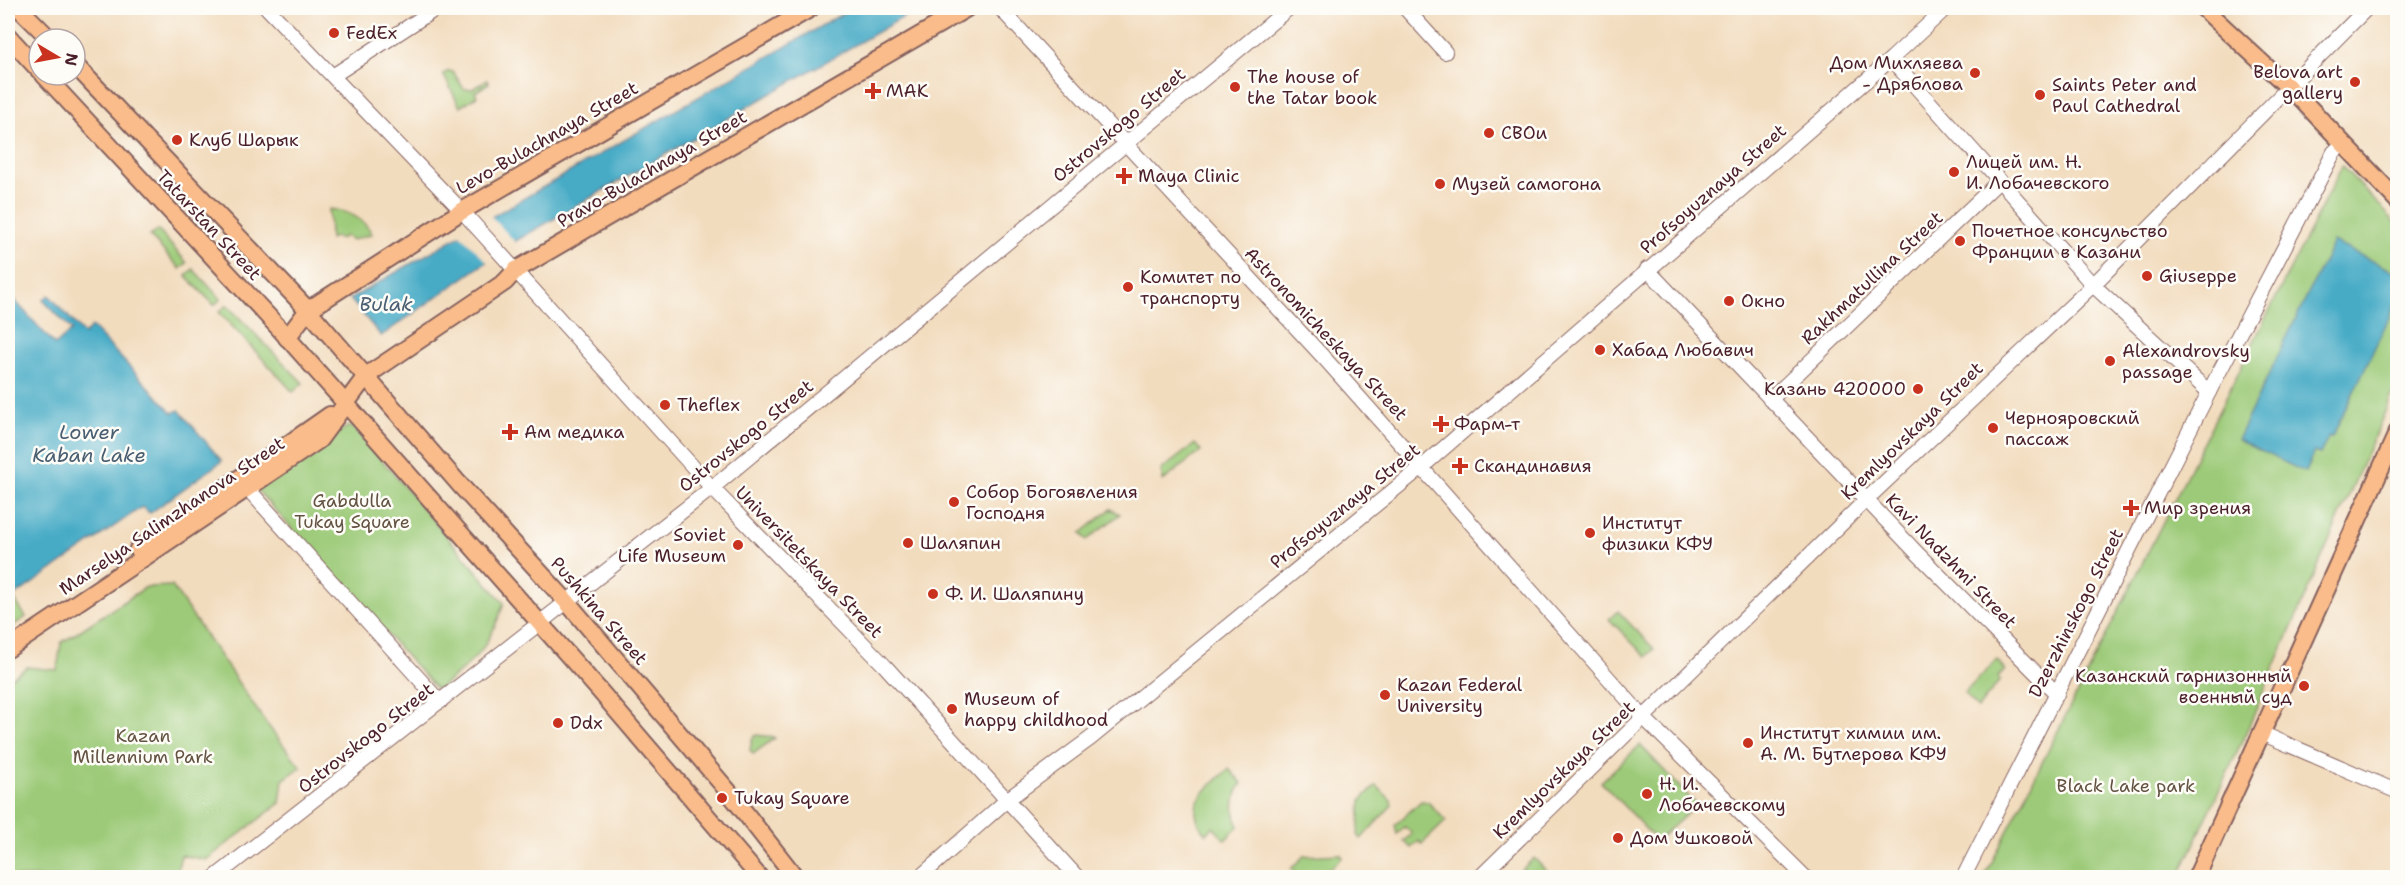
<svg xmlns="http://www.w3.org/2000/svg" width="2405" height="885" viewBox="0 0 2405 885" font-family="'Shantell Sans',sans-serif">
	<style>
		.green { fill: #9cca78; stroke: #737452; stroke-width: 1.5 }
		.water { fill: #47abc6; stroke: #486578; stroke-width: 1.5 }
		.pier { fill: #f2dcbe }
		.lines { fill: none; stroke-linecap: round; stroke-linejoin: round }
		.minor-casing { stroke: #85615e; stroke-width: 16 }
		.major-casing { stroke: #85615e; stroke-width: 20 }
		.minor { stroke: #fff; stroke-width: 14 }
		.major { stroke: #f9bc8a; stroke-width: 16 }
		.poi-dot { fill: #c8321e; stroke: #fdfcf7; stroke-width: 2 }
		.labels { text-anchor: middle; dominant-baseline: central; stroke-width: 5; stroke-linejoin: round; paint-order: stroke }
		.poi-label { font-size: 18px; fill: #4a1f2b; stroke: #fdfcf7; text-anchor: start }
		.street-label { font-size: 18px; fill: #4a1f2b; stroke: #fdfcf7 }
		.park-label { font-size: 18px; fill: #635242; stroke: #fdfcf7 }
		.water-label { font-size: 20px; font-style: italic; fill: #495e71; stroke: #fdfcf7 }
	</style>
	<rect width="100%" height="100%" fill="#fdfcf7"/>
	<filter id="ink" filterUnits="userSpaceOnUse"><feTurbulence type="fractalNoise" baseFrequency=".0167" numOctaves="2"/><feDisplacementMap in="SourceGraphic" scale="12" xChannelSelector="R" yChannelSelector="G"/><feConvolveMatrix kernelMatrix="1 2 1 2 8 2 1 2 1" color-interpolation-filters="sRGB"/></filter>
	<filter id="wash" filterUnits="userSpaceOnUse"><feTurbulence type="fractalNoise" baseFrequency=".008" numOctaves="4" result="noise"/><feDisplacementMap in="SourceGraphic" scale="24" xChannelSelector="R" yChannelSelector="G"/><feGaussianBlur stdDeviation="1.35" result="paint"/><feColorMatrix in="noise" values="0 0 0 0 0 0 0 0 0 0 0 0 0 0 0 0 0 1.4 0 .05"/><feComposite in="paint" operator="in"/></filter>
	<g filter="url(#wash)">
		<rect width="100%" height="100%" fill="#f2dcbe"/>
		<g class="green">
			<path d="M 449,71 L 453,72 L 464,89 L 472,89 L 487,80 L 489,83 L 475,92 L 477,96 L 460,107 L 443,74 Z"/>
			<path d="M 2342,166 L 2397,224 L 2397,384 L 2249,726 L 2179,877 L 1984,878 Z"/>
			<path d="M 329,209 C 346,210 364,218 372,234 L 353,240 L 345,236 L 341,239 L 335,237 L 330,239 Z"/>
			<path d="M 158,230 L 187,263 L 180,269 L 150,236 Z"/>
			<path d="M 193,269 L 221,299 L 214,305 L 186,276 Z"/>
			<path d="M 227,305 L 303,383 L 293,392 L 219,312 Z"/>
			<path d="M 350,426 L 356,430 L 504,603 C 488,650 476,660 437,690 L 257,490 L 341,430 Z"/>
			<path d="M 1195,444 L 1201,451 L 1163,481 L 1161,470 Z"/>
			<path d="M 1111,509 L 1120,514 L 1087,540 L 1081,533 Z"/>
			<path d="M 172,586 L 266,723 L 301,767 L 283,780 L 280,803 L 206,860 L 181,855 L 176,877 L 8,877 L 8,680 L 27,667 L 57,670 L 61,643 L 146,587 Z"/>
			<path d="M 8,596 L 13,597 L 26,617 L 8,629 Z"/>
			<path d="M 1618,611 L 1654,649 L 1646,657 L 1609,619 Z"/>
			<path d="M 1997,660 L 2005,670 L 1998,677 L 2000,680 L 1978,708 L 1964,693 Z"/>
			<path d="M 756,735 L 773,737 L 775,738 L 753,754 L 750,750 L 752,739 Z"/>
			<path d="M 1640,745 L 1697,805 L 1657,841 L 1601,782 Z"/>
			<path d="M 1229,769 L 1242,783 C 1233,795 1232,813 1239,826 L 1225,840 L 1213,827 L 1206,834 C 1181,804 1207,789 1229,769 Z"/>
			<path d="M 1376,785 L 1391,800 L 1392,805 L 1361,839 L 1358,836 L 1361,800 Z"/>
			<path d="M 1421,801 L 1428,802 L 1446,821 L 1422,844 L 1419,841 L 1411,848 L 1404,841 L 1412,834 L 1405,827 L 1397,834 L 1395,825 Z"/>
			<path d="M 1340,854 L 1343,857 L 1321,877 L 1299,877 L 1291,869 L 1304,856 Z"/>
			<path d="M 1534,858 L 1552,877 L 1514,877 Z"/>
		</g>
		<g class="water">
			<path d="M 852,8 L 919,8 L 519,239 L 381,336 L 350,299 Z"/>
			<path d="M 2333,242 L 2397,273 L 2397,301 L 2332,437 L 2329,436 L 2320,454 L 2314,452 L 2305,472 L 2237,440 Z"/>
			<path d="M 8,293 L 55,345 L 72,330 L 43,300 L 49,295 L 84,334 L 92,327 L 173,413 L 179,410 L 222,461 L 150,513 L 142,507 L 13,597 L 8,596 Z"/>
		</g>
		<path class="pier" d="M 489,214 L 517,244 L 489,264 L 458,232 Z"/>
	</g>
	<g filter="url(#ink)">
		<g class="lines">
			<g class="minor-casing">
				<g id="minor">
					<path d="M 267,8 L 462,211 L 712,488 L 885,666 L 1078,878"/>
					<path d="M 1000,8 L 1326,360 L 1643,717 L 1806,878"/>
					<path d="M 1405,8 L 1445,52"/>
					<path d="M 1891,59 L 2093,285 L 2209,392"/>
					<path d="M 334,75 L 437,8"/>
					<path d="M 1647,269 L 1916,552 L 2057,694"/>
					<path d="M 1770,400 L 1998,182"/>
					<path d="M 248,489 L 440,702"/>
					<path d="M 2261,733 L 2398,792"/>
					<path d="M 214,878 L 712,488 L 1289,8"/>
					<path d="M 919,878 L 1008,799 L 1091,738 L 1422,467 L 1891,59 L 1946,8"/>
					<path d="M 1479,878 L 1866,500 L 2093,285 L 2367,8"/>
					<path d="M 1963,878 L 2212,386 L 2334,152 L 2343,144"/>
				</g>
			</g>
			<g class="major-casing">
				<g id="major">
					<path d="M 19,8 L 50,39"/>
					<path d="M 2203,8 L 2299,97 L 2398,201"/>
					<path d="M 8,36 L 39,70"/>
					<path d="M 75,65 L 308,310 L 460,485 L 567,602 L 728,791 L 796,878"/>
					<path d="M 44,75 L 278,327 L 599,690 L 760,878"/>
					<path d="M 287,338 L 308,310 L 462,211 L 811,8"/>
					<path d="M 138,549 L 330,415"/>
					<path d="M 8,649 L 319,440 L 366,376 L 505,282 L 516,270 L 967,8"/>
					<path d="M 2196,878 L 2398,431"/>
				</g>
			</g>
			<use href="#minor" class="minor"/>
			<use href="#major" class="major"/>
		</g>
	</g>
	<g class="poi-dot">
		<circle cx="334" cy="33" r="6"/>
		<circle cx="1975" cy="73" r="6"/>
		<circle cx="2355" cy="82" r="6"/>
		<circle cx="1235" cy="87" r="6"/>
		<path d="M870 82h6v6h6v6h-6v6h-6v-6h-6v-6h6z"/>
		<circle cx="2040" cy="95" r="6"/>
		<circle cx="1489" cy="133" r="6"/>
		<circle cx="177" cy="140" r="6"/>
		<circle cx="1954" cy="172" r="6"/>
		<path d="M1121 167h6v6h6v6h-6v6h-6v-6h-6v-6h6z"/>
		<circle cx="1440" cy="184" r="6"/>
		<circle cx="1960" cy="241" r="6"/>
		<circle cx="2147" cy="276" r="6"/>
		<circle cx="1128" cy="287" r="6"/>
		<circle cx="1729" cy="301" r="6"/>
		<circle cx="1600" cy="350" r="6"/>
		<circle cx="2110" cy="361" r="6"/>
		<circle cx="1918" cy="389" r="6"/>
		<circle cx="665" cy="405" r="6"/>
		<path d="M1438 415h6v6h6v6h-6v6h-6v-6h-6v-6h6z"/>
		<circle cx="1993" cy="428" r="6"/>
		<path d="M507 423h6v6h6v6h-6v6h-6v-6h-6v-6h6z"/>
		<path d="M1457 457h6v6h6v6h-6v6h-6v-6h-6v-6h6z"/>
		<circle cx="954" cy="502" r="6"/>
		<path d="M2128 499h6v6h6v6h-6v6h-6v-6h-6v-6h6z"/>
		<circle cx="1590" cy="533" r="6"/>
		<circle cx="908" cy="543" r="6"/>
		<circle cx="738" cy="545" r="6"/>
		<circle cx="933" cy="594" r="6"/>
		<circle cx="2304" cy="686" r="6"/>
		<circle cx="1385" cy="695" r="6"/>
		<circle cx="952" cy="709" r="6"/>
		<circle cx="558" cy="723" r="6"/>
		<circle cx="1748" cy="743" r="6"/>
		<circle cx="1647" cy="794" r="6"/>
		<circle cx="722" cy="798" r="6"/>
		<circle cx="1618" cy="838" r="6"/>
	</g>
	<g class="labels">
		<g class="poi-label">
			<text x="346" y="33">FedEx</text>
			<text x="1963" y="63" text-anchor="end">Дом Михляева<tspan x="1963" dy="21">- Дряблова</tspan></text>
			<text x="2343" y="72" text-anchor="end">Belova art<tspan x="2343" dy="21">gallery</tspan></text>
			<text x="1247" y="77">The house of<tspan x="1247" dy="21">the Tatar book</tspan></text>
			<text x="2052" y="85">Saints Peter and<tspan x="2052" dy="21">Paul Cathedral</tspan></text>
			<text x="886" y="91">МАК</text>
			<text x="1501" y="133">СВОи</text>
			<text x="189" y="140">Клуб Шарык</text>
			<text x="1966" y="162">Лицей им. Н.<tspan x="1966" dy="21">И. Лобачевского</tspan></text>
			<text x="1138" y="176">Maya Clinic</text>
			<text x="1452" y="184">Музей самогона</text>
			<text x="1972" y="231">Почетное консульство<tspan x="1972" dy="21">Франции в Казани</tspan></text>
			<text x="2159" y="276">Giuseppe</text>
			<text x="1140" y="277">Комитет по<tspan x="1140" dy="21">транспорту</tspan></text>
			<text x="1741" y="301">Окно</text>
			<text x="1612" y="350">Хабад Любавич</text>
			<text x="2122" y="351">Alexandrovsky<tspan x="2122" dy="21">passage</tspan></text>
			<text x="1906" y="389" text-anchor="end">Казань 420000</text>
			<text x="677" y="405">Theflex</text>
			<text x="2005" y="418">Чернояровский<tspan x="2005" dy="21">пассаж</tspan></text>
			<text x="1454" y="424">Фарм-т</text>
			<text x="524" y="432">Ам медика</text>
			<text x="1474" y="466">Скандинавия</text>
			<text x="966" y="492">Собор Богоявления<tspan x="966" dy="21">Господня</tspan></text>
			<text x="2144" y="508">Мир зрения</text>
			<text x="1602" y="523">Институт<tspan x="1602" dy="21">физики КФУ</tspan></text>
			<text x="726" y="535" text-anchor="end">Soviet<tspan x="726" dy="21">Life Museum</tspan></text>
			<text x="920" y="543">Шаляпин</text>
			<text x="945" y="594">Ф. И. Шаляпину</text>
			<text x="2292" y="676" text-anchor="end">Казанский гарнизонный<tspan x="2292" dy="21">военный суд</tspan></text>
			<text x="1397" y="685">Kazan Federal<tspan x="1397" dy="21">University</tspan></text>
			<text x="964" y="699">Museum of<tspan x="964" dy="21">happy childhood</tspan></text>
			<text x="570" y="723">Ddx</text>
			<text x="1760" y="733">Институт химии им.<tspan x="1760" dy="21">А. М. Бутлерова КФУ</tspan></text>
			<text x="1659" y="784">Н. И.<tspan x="1659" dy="21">Лобачевскому</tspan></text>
			<text x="734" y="798">Tukay Square</text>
			<text x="1630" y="838">Дом Ушковой</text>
		</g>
		<g class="street-label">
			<text transform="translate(1119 125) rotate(-40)">Ostrovskogo Street</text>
			<text transform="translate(547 138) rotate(-30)">Levo-Bulachnaya Street</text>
			<text transform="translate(652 169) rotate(-30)">Pravo-Bulachnaya Street</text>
			<text transform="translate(1713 189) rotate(-41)">Profsoyuznaya Street</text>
			<text transform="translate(209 225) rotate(47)">Tatarstan Street</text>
			<text transform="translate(1872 278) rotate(-43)">Rakhmatullina Street</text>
			<text transform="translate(1326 334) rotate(47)">Astronomicheskaya Street</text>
			<text transform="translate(1912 431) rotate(-44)">Kremlyovskaya Street</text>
			<text transform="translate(746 436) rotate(-39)">Ostrovskogo Street</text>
			<text transform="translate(1345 506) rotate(-39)">Profsoyuznaya Street</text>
			<text transform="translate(172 516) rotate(-34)">Marselya Salimzhanova Street</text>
			<text transform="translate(1951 561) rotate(46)">Kavi Nadzhmi Street</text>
			<text transform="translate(809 562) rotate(46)">Universitetskaya Street</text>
			<text transform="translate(599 611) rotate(49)">Pushkina Street</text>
			<text transform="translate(2076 613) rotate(-63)">Dzerzhinskogo Street</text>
			<text transform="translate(366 738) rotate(-38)">Ostrovskogo Street</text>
			<text transform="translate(1564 770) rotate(-44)">Kremlyovskaya Street</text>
		</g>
		<g class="park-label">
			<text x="352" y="501">Gabdulla<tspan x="352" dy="21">Tukay Square</tspan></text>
			<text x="143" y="736">Kazan<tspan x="143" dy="21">Millennium Park</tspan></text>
			<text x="2126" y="786">Black Lake park</text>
		</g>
		<g class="water-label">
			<text x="386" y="304">Bulak</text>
			<text x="89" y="432">Lower<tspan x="89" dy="23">Kaban Lake</tspan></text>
		</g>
	</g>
	<rect width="2405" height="885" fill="none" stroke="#fdfcf7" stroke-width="30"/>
	<g transform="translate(57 57) rotate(100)"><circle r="28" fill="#fdfcf7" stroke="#b5a4a5" stroke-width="1.5"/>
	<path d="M0-4.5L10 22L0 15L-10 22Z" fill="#c8321e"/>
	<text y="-9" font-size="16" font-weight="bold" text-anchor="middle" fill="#4a1f2b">N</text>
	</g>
</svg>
